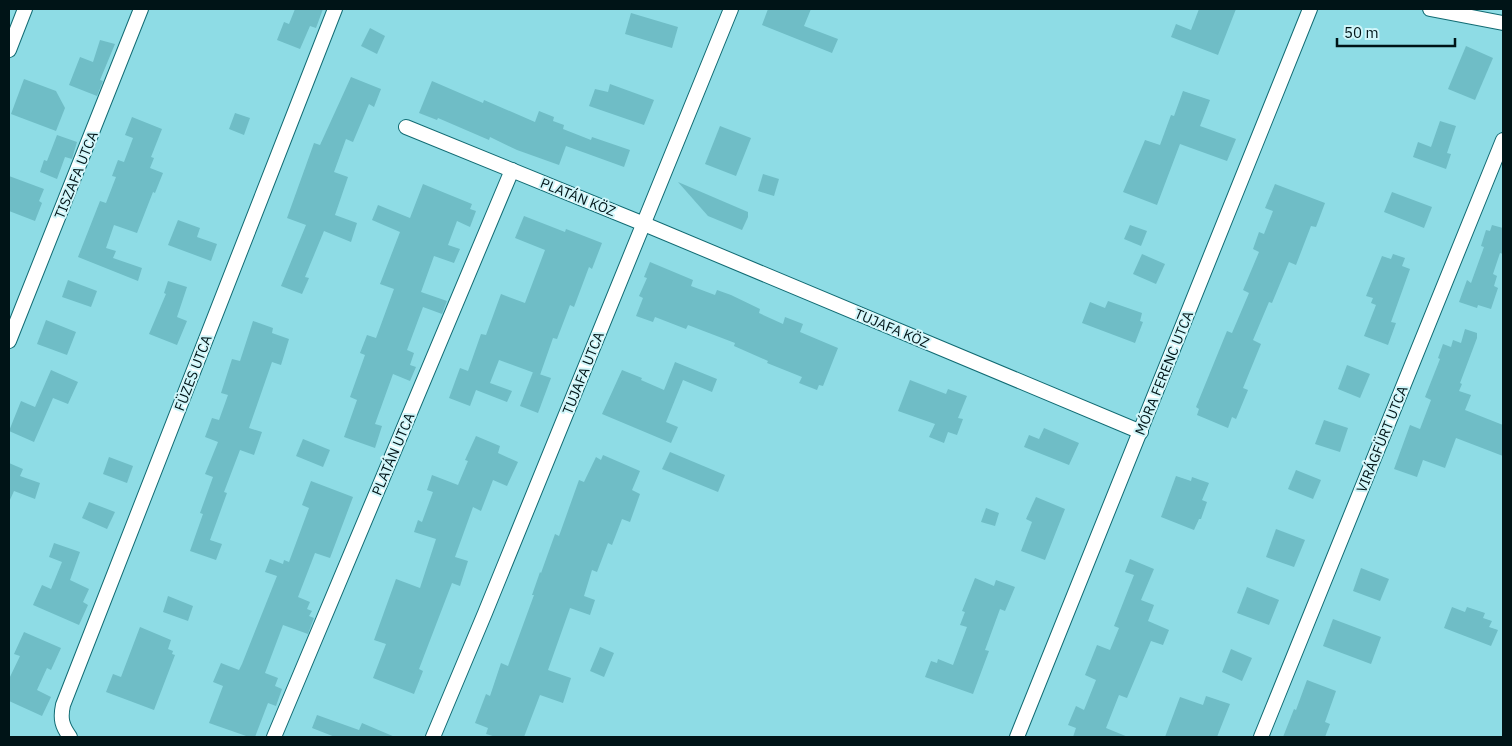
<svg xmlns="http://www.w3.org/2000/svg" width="1512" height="746" viewBox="0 0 1512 746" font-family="'IBM Plex Sans',sans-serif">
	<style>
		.building { fill: #6fbdc6 }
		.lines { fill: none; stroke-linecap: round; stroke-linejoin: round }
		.minor-casing { stroke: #116b73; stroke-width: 16 }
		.minor { stroke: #fff; stroke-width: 14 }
		.labels { text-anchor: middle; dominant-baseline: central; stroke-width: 4; stroke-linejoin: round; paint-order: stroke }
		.street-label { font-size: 14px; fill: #001417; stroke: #d0f6fa }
	</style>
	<rect width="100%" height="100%" fill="#8edce5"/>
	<g class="building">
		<path d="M 295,9 L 323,9 L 316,28 L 310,26 L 300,49 L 277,40 L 284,22 L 289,24 Z"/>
		<path d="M 768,9 L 811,9 L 804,26 L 838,39 L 832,53 L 762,25 Z"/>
		<path d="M 1199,9 L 1236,9 L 1218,55 L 1171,37 L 1176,24 L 1191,30 Z"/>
		<path d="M 631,13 L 678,27 L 672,48 L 625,34 Z"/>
		<path d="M 370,28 L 385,36 L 377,54 L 361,46 Z"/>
		<path d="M 100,40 L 115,44 L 100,80 L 103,81 L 97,96 L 69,85 L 80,57 L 93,62 Z"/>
		<path d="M 1466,46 L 1493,58 L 1475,100 L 1448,89 Z"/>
		<path d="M 351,77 L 381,89 L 374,107 L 369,104 L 353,142 L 346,139 L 334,172 L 348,177 L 335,215 L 357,223 L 351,242 L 324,231 L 305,277 L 309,278 L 302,294 L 281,286 L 306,225 L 287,218 L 314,143 L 320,145 Z"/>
		<path d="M 24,79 L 56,91 L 65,108 L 56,131 L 11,114 Z"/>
		<path d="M 432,81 L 483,103 L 484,100 L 535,122 L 539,111 L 554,117 L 553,121 L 564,125 L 563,129 L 591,140 L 592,137 L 630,150 L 624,167 L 566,146 L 559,165 L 517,150 L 490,137 L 489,140 L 438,118 L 437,120 L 419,113 Z"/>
		<path d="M 610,84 L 654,100 L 644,125 L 589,106 L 595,89 L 608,92 Z"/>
		<path d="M 1183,91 L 1210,100 L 1200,126 L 1236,139 L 1227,161 L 1180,144 L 1157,205 L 1123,192 L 1145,140 L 1160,145 L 1171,115 L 1174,116 Z"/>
		<path d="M 235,113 L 250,118 L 244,135 L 229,129 Z"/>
		<path d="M 132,117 L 162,129 L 151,157 L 154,158 L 150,168 L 163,173 L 155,193 L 153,192 L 137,233 L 114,225 L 106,248 L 116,251 L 113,258 L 142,268 L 138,281 L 78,257 L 100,201 L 106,203 L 116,177 L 112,176 L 118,160 L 124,162 L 133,138 L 125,135 Z"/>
		<path d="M 1440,121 L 1456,126 L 1447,153 L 1451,154 L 1446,169 L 1413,157 L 1418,142 L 1431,147 Z"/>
		<path d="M 720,126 L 751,138 L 736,176 L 705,164 Z"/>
		<path d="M 57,135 L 77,142 L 72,159 L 65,157 L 57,179 L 40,172 L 44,160 L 47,161 Z"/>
		<path d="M 763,174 L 779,179 L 774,196 L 758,191 Z"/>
		<path d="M 9,176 L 44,189 L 39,201 L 42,203 L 35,221 L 9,211 Z"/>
		<path d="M 678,182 L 748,212 L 748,217 L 742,230 L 708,216 Z"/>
		<path d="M 423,184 L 472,204 L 470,209 L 476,211 L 470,227 L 457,221 L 448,245 L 460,249 L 454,263 L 434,256 L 421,292 L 447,301 L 442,314 L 423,307 L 407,350 L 414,353 L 410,365 L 416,367 L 410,381 L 393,374 L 375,424 L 382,426 L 375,448 L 344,437 L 357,400 L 350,397 L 365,355 L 360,353 L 367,335 L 376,338 L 394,289 L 380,284 L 400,232 L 372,220 L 378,205 L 410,218 Z"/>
		<path d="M 1275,184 L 1325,203 L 1316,227 L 1311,226 L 1296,265 L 1289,262 L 1272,303 L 1269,302 L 1253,340 L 1261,344 L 1243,388 L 1248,390 L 1236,419 L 1232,417 L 1228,428 L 1197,415 L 1199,409 L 1196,407 L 1227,331 L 1232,333 L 1249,293 L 1243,290 L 1259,252 L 1253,249 L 1259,232 L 1264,234 L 1273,211 L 1265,208 Z"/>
		<path d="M 1392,192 L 1432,207 L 1424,228 L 1384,212 Z"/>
		<path d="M 524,216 L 565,232 L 566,229 L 602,243 L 592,269 L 589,267 L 574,307 L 570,305 L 557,339 L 553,338 L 540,375 L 499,360 L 490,383 L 512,391 L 507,402 L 476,390 L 470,406 L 449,398 L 460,368 L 468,371 L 481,334 L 486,335 L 501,294 L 525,303 L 545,250 L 515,238 Z"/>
		<path d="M 178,220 L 200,228 L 197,237 L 217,244 L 211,261 L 168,245 Z"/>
		<path d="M 1130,225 L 1147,231 L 1141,246 L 1124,239 Z"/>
		<path d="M 1492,225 L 1503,228 L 1503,254 L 1500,253 L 1493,274 L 1497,276 L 1494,286 L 1498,288 L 1491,309 L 1478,305 L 1477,308 L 1459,302 L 1467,280 L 1471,283 L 1484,247 L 1481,246 L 1486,230 L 1490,231 Z"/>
		<path d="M 1142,254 L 1165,264 L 1156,284 L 1133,274 Z"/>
		<path d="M 1393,254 L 1405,258 L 1402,266 L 1410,269 L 1391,322 L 1396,323 L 1388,345 L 1364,336 L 1376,305 L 1371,303 L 1373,298 L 1366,296 L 1382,256 L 1391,259 Z"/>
		<path d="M 650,262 L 693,280 L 691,286 L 715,295 L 717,290 L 731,295 L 760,309 L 759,313 L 783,324 L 785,317 L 803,324 L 800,332 L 838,348 L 823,386 L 819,385 L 817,390 L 799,383 L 802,377 L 767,363 L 768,361 L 734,346 L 735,343 L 688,325 L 686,329 L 655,317 L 653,322 L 636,316 L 643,298 L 639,296 L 647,278 L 644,277 Z"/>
		<path d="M 68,280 L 97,291 L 91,307 L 62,297 Z"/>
		<path d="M 168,281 L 187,287 L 177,317 L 187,321 L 177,345 L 149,334 L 166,294 L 164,293 Z"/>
		<path d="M 1108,301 L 1142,313 L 1140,321 L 1143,322 L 1135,343 L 1082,323 L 1090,302 L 1105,308 Z"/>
		<path d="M 46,320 L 76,332 L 67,355 L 37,344 Z"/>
		<path d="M 253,321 L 273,328 L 272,333 L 289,339 L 281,365 L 272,362 L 249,428 L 262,432 L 254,455 L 240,450 L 224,492 L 227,493 L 210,540 L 222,544 L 216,560 L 190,551 L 203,514 L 200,513 L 213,477 L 205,474 L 218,442 L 205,437 L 212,418 L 219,420 L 228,395 L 221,393 L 232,359 L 240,361 Z"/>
		<path d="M 1465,329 L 1477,333 L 1477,338 L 1460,383 L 1462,384 L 1459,391 L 1471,395 L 1465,410 L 1503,425 L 1503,456 L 1456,438 L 1445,468 L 1423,460 L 1417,477 L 1394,469 L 1410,425 L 1420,429 L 1431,400 L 1425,397 L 1440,359 L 1438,358 L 1443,344 L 1451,347 L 1453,340 L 1461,343 Z"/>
		<path d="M 675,362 L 717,379 L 712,392 L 683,380 L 666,422 L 678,427 L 671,443 L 602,414 L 622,370 L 642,378 L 641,380 L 664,390 Z"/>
		<path d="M 1347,365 L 1370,374 L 1360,398 L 1338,389 Z"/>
		<path d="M 51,370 L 78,382 L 68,404 L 53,398 L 34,442 L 9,431 L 21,401 L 35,407 Z"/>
		<path d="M 533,372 L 551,378 L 538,413 L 520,406 Z"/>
		<path d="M 910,380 L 946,394 L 948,389 L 967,396 L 958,418 L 963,419 L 957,435 L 948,432 L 944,443 L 929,437 L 935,424 L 898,411 Z"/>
		<path d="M 1324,420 L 1348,428 L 1340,452 L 1315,444 Z"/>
		<path d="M 1044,428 L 1079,443 L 1069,465 L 1024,447 L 1029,435 L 1039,439 Z"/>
		<path d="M 476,436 L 500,446 L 498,453 L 518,462 L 507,486 L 493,480 L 481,511 L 473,507 L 455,557 L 468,561 L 460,586 L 452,583 L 419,669 L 423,671 L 414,694 L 373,678 L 386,644 L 374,640 L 396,579 L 420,588 L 436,539 L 414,532 L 418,520 L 422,522 L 433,492 L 427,490 L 432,475 L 458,485 L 468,461 L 465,460 Z"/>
		<path d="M 303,439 L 330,450 L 323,467 L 296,456 Z"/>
		<path d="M 670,452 L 725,475 L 718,492 L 662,469 Z"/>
		<path d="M 603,455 L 640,471 L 632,490 L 640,494 L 630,522 L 622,519 L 612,545 L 608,543 L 597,572 L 592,570 L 584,596 L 595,600 L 590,615 L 570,608 L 548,670 L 571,678 L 563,703 L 540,695 L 524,737 L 496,737 L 486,734 L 488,728 L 475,723 L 486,694 L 490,696 L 501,663 L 508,666 L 534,595 L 532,595 L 540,572 L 541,573 L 555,534 L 559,536 L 579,480 L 584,482 L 596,457 L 601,460 Z"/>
		<path d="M 109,457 L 133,466 L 127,483 L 103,474 Z"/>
		<path d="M 9,463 L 23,469 L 20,476 L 40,483 L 35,499 L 14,491 L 9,502 Z"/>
		<path d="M 1296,470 L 1321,480 L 1313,499 L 1288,489 Z"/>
		<path d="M 1176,476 L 1191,481 L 1192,477 L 1209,483 L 1202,500 L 1207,502 L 1201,519 L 1199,519 L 1194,530 L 1161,517 Z"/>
		<path d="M 311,481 L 353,497 L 330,558 L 315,553 L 298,597 L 310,602 L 307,609 L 312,611 L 309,616 L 314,618 L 308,634 L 283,625 L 265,673 L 278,678 L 275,686 L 282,689 L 276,706 L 268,703 L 255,737 L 249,737 L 209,723 L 223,686 L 213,682 L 221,663 L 239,670 L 242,664 L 277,576 L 265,572 L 270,559 L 283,564 L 284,560 L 289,562 L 309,508 L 302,505 Z"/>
		<path d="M 1036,497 L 1065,509 L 1045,560 L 1021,551 L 1032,522 L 1026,519 Z"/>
		<path d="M 89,502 L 115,512 L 107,529 L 82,518 Z"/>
		<path d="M 986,508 L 999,513 L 995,526 L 981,522 Z"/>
		<path d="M 1276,529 L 1305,540 L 1294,567 L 1266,557 Z"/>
		<path d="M 54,543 L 80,552 L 70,580 L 89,589 L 83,602 L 88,605 L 79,625 L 33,605 L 42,585 L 51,589 L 62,562 L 49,557 Z"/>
		<path d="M 1130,559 L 1154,569 L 1141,600 L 1154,605 L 1148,621 L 1169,630 L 1163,645 L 1151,641 L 1127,698 L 1119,695 L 1106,728 L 1128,737 L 1073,737 L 1076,728 L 1068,725 L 1076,706 L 1084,710 L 1096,680 L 1085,675 L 1097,645 L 1110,650 L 1119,628 L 1114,626 L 1134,575 L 1125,572 Z"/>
		<path d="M 1361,568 L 1389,579 L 1380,601 L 1353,591 Z"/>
		<path d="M 975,578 L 994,586 L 996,580 L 1015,587 L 1005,611 L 1000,609 L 985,650 L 989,651 L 973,694 L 925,677 L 931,661 L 937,663 L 938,659 L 953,665 L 967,627 L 960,625 L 965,612 L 962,611 Z"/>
		<path d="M 1247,587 L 1279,600 L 1269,625 L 1237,613 Z"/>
		<path d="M 168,596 L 193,606 L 188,621 L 163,612 Z"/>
		<path d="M 1452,607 L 1465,612 L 1467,607 L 1485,613 L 1483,618 L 1492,621 L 1489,627 L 1498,630 L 1491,646 L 1444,628 Z"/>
		<path d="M 1333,619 L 1381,637 L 1371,664 L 1323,646 Z"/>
		<path d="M 140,627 L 171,640 L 168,649 L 173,651 L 172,654 L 175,655 L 154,710 L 106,692 L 113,674 L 121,677 Z"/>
		<path d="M 24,632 L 61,648 L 51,670 L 47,668 L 37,690 L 51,697 L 42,716 L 9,701 L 9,679 L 20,656 L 14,654 Z"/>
		<path d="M 600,647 L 614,653 L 604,677 L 590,671 Z"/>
		<path d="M 1231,649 L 1252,658 L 1242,681 L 1222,672 Z"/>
		<path d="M 1307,680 L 1336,691 L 1325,722 L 1330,724 L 1325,737 L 1283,737 L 1294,709 L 1296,710 Z"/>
		<path d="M 1206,696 L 1230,704 L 1217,737 L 1165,737 L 1180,697 L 1203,705 Z"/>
		<path d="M 317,715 L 359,730 L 362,723 L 395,737 L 335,737 L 312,728 Z"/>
	</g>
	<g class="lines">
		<g class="minor-casing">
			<g id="minor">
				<path d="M 1430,9 L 1503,23"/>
				<path d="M 9,50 L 25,9"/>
				<path d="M 406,127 L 644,224 L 1141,432"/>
				<path d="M 9,341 L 141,9"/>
				<path d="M 70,737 C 62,726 60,719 63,705 L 335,9"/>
				<path d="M 274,737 L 512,170"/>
				<path d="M 433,737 L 485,613 L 731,9"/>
				<path d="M 1017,737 L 1310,9"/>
				<path d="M 1261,737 L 1503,140"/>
			</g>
		</g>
		<use href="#minor" class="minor"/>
	</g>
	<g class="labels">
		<g class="street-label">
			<text transform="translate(76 175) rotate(-68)">TISZAFA UTCA</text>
			<text transform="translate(578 197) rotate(22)">PLATÁN KÖZ</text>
			<text transform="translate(892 328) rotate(23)">TUJAFA KÖZ</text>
			<text transform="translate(193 373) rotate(-69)">FÜZES UTCA</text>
			<text transform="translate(583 373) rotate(-68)">TUJAFA UTCA</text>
			<text transform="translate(1164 373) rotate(-68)">MÓRA FERENC UTCA</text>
			<text transform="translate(1382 439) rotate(-68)">VIRÁGFÜRT UTCA</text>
			<text transform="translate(393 454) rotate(-67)">PLATÁN UTCA</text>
		</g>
	</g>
	<rect width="1512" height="746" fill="none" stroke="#001417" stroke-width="20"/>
	<path d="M1337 38v8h118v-8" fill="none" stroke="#001417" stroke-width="2.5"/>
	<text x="1344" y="38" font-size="15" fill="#001417" stroke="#d0f6fa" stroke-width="4" paint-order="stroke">50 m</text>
</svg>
